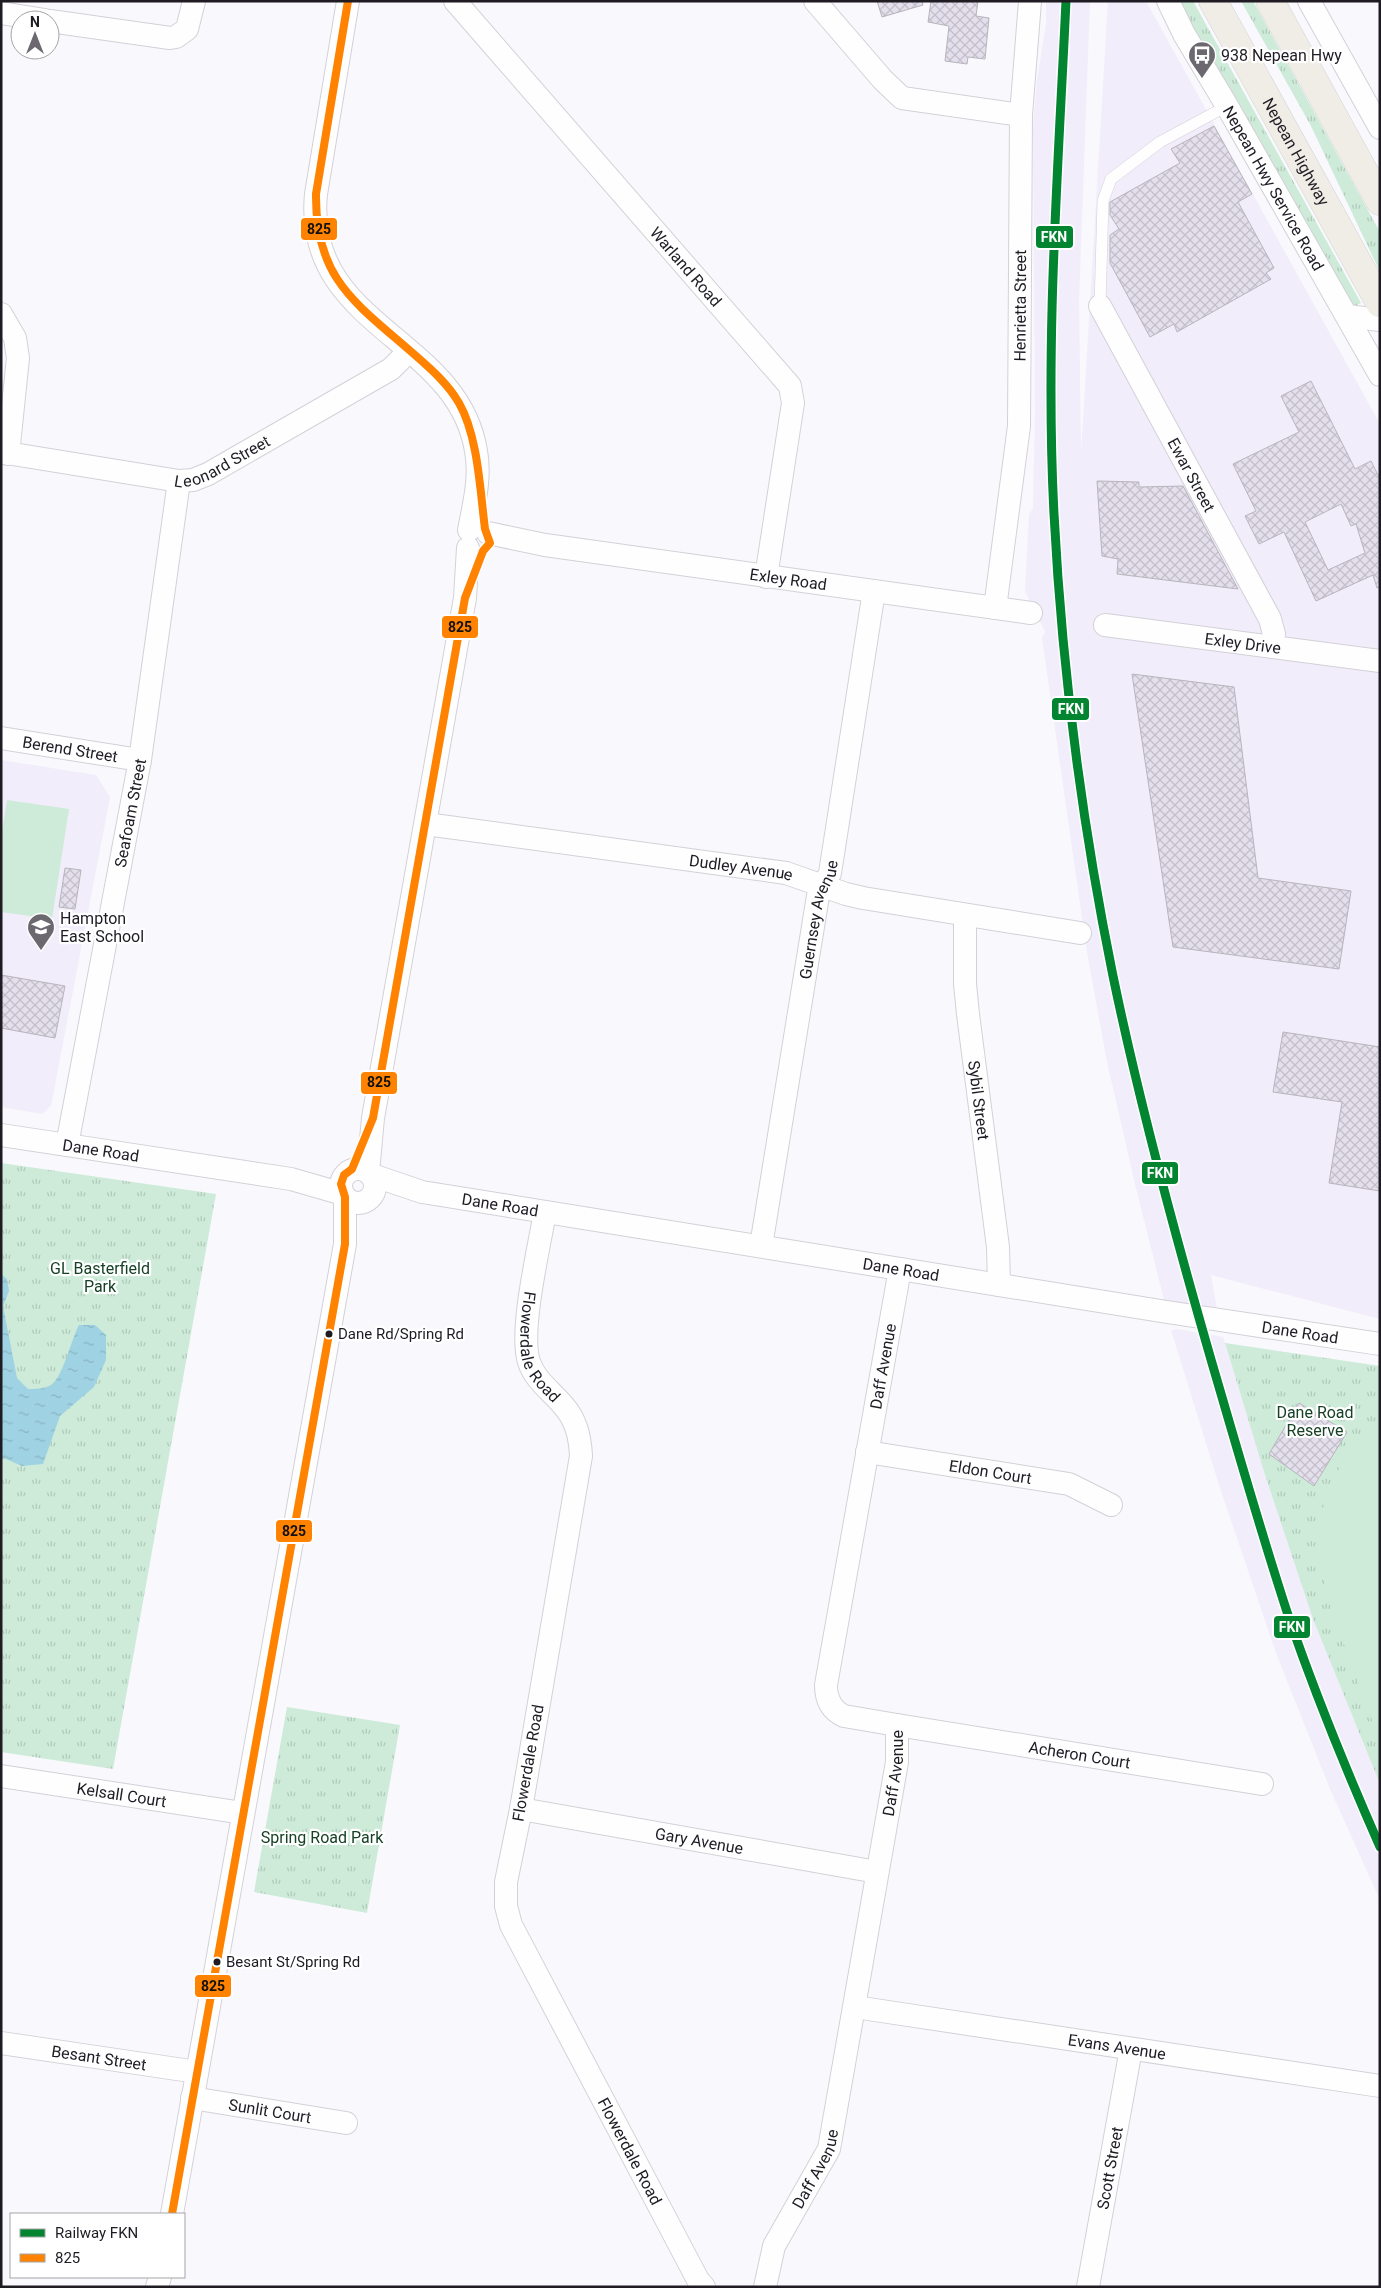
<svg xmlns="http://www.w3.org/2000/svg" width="1381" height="2288" viewBox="0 0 1381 2288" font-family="Roboto,sans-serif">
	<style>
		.built { fill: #f1edfa }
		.grass { fill: url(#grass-tufts) }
		.garden { fill: #cdebd8 }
		.water { fill: url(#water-ripples) }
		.building { fill: url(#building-cross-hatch); stroke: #b7b5bc; fill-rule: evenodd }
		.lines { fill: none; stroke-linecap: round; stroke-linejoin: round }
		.lane-casing { stroke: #d3d1d7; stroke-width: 12 }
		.street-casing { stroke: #d3d1d7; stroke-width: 24 }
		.highway-casing { stroke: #d4d4d7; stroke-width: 29 }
		.lane { stroke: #fefeff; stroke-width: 11 }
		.street { stroke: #fefeff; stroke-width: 22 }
		.highway { stroke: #f0ece6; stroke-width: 28 }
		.bus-1-casing { stroke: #fff; stroke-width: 11 }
		.bus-1 { stroke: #ff8200; stroke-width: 8 }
		.rail-1-casing { stroke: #fff; stroke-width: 12 }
		.rail-1 { stroke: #028430; stroke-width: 9 }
		.bus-dot { fill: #1e1b23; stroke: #fff; stroke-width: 2 }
		.labels { text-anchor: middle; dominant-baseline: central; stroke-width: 4.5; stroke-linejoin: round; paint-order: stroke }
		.bus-label { font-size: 15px; fill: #1e1b23; stroke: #fff; text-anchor: start }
		.poi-label { font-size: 16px; fill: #1e1b23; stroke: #fff; text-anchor: start }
		.street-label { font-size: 16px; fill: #1e1b23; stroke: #fff }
		.park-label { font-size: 16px; fill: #164126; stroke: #fff }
		.line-badge { stroke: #fff; stroke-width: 2 }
		.badge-label { font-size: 14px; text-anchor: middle; font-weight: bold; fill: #fff }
		.pale-badge-label { font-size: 14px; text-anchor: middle; font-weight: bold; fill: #111 }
	</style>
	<defs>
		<pattern id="grass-tufts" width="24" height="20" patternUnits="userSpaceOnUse" patternTransform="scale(1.25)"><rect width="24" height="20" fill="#cdebd8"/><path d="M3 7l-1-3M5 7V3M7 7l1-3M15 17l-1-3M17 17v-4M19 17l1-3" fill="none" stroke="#b0c9b9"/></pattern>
		<pattern id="water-ripples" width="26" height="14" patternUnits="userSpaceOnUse" patternTransform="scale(1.25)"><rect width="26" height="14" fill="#9fd2e3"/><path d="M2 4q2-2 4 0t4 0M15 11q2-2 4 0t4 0" fill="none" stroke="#88b4c2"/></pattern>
		<pattern id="building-cross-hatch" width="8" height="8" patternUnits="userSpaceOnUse" patternTransform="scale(1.25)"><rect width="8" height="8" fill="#e4dfec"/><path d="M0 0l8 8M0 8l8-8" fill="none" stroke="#c3bfca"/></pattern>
	</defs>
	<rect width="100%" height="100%" fill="#f9f8fd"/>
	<g class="built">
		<path d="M 1046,1 L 1090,1 L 1079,300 L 1081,454 L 1108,1 L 1146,1 L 1380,424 L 1380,1319 L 1211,1275 L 1217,1309 L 1164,1300 L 1136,1188 L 1107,1062 L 1087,952 L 1042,638 L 1045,632 L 1025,591 L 1029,514 L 1033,509 L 1035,414 L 1033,128 L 1037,80 L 1046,24 Z"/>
		<path d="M 1,760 L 96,775 L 110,797 L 51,1106 L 42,1114 L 1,1107 Z"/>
		<path d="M 1177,1329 L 1223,1337 L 1265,1475 L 1313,1619 L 1380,1784 L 1380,1900 L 1330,1789 L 1276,1653 L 1219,1485 L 1171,1330 Z"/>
	</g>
	<g class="grass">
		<path d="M 1174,1 L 1193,1 L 1361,303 L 1355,306 L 1350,301 Z"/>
		<path d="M 1241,1 L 1253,1 L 1380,232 L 1380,272 L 1311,126 Z"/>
		<path d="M 1,1163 L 216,1194 L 113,1769 L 1,1752 Z"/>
		<path d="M 1225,1343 L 1380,1366 L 1380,1784 L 1313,1619 L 1265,1475 Z"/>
		<path d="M 287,1707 L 400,1725 L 367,1913 L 254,1892 Z"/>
	</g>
	<g class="garden">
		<path d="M 7,800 L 69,809 L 52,919 L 1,912 L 1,839 Z"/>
		<path d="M 1380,1425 L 1380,1732 L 1373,1723 L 1333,1614 L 1320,1567 L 1318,1526 L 1329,1487 L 1346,1456 Z"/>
	</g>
	<path class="water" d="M 1,1274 L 7,1279 L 9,1291 L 3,1306 L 17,1378 L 28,1389 C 35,1389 45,1389 51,1385 C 63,1377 71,1340 79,1325 L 95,1325 L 106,1335 L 106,1360 L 94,1387 L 60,1416 L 43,1464 L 22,1466 L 6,1459 L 1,1459 Z"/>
	<g class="building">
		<path d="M 877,1 L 922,1 L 923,5 L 882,17 Z"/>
		<path d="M 931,1 L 978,1 L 976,16 L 989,18 L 985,59 L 968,57 L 967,64 L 945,61 L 949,26 L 928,22 Z"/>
		<path d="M 1214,126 L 1252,194 L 1238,202 L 1274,268 L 1266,273 L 1271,279 L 1177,332 L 1174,324 L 1150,337 L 1110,263 L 1110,235 L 1119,229 L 1110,215 L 1110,202 L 1180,163 L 1171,149 Z"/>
		<path d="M 1311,381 L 1355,469 L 1371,461 L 1380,479 L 1380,587 L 1377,588 L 1373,575 L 1316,601 L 1284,532 L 1259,544 L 1245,516 L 1256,511 L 1233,464 L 1299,432 L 1281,396 ZM 1341,504 L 1351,526 L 1356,524 L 1365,553 L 1328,570 L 1305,522 Z"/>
		<path d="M 1097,481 L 1139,482 L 1139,487 L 1183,486 L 1238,589 L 1117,574 L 1118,559 L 1102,556 Z"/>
		<path d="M 1132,674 L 1234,687 L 1258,878 L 1351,891 L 1339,969 L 1173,947 Z"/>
		<path d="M 65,868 L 81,870 L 75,909 L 59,907 Z"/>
		<path d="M 1,975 L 65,986 L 55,1038 L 1,1028 Z"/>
		<path d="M 1283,1032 L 1380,1047 L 1380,1191 L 1329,1183 L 1342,1102 L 1273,1092 Z"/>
		<path d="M 1299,1403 L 1347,1432 L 1314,1486 L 1269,1454 Z"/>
	</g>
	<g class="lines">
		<g class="lane-casing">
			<path id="lane" d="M 1100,306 L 1103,201 L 1111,179 L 1160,142 L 1227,106"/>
		</g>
		<g class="street-casing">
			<g id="street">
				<path d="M 348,1 L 316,194 C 303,327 458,337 476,451 C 481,477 474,504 469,530"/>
				<path id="s1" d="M 455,1 L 790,386 L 793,403 L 766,577"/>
				<path d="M 815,1 L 883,80 L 902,98 L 1021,115"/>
				<path id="s2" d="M 1168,1 L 1184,34 L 1227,106 L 1380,375"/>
				<path d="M 1309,1 L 1380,128"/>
				<path d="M 1,13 L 45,20"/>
				<path d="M 50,21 L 170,38 L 176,37 L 187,29 L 194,1"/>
				<path id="s3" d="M 1100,306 L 1270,619 L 1274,634 L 1272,647"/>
				<path d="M 1,314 L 15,338 L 18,358 L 8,454"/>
				<path d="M 1347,316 L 1380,320"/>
				<path id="s4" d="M 1,452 L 179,481 L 193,480 L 208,474 L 391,369 L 409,351"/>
				<path id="s5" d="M 488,533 L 545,545 L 1031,613"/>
				<path id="s6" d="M 995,608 L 1019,426 L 1021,115 L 1030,1"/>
				<path id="s7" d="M 1105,625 L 1380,661"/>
				<path id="s8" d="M 1,738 L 140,760"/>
				<path id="s9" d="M 426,824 L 786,873 L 846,894 L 863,898 L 1080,933"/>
				<path id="s10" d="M 965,916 L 965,984 L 968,1014 L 998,1247 L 999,1285"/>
				<path id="s11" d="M 1,1135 L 291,1179 L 343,1194"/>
				<path id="s12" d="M 67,1145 L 140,760 L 179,481"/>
				<circle cx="358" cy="1186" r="17"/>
				<path d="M 368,1172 L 373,1118 L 465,598 L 468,548"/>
				<path id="s13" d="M 372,1175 L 422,1192 L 1167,1312 L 1380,1344"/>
				<path id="s14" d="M 545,1212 C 539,1248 519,1331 529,1362 C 535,1380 550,1390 562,1404 C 576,1419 580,1436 581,1456 L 521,1809 L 506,1882 L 506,1906 L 511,1925 L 698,2280 L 704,2287"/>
				<path id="s15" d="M 761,1246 L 818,896 L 830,873 L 874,591"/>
				<path id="s16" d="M 867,1452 L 1069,1484 L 1111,1505"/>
				<path id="s17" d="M 897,1725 L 1262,1784"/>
				<path id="s18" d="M 1,1776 L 243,1813"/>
				<path id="s19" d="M 521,1809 L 877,1872"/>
				<path id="s20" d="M 855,2007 L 1380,2086"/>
				<path id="s21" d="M 1,2043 L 197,2072"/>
				<path id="s22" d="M 192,2098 L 346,2123"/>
				<path d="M 172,2214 L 345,1244 L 345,1197"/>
				<path d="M 157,2287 L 160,2277"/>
				<path id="s23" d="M 765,2287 L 774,2246 L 829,2149 L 897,1762 L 897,1725 L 844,1716 C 831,1710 826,1699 826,1685 L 900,1269"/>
				<path id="s24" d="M 1088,2287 L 1131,2049"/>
			</g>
		</g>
		<g class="highway-casing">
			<g id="highway">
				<path id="s25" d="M 1213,1 L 1380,303"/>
				<path d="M 1270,1 L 1380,201"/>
			</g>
		</g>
		<use href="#lane" class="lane"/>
		<use href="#street" class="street"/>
		<use href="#highway" class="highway"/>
		<g class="bus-1-casing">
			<path id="bus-1" d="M 172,2214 L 345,1244 L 345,1197 L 341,1184 L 344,1175 L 352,1169 L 373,1118 L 465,598 L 483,551 L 490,543 L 485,529 C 480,490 478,436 459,403 C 448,384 431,369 415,355 C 356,303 315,280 316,194 L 348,1"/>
		</g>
		<use href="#bus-1" class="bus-1"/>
		<g class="rail-1-casing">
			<path id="rail-1" d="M 1066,1 C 1058,172 1045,343 1054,514 C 1062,669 1082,824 1113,976 C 1140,1106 1175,1235 1212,1363 C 1237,1448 1261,1533 1289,1618 C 1316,1696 1347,1772 1380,1847"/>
		</g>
		<use href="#rail-1" class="rail-1"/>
	</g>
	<defs>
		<g id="bus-pin" transform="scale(1.4375)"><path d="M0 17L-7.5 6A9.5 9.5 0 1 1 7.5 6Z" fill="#6b686f" stroke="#fff"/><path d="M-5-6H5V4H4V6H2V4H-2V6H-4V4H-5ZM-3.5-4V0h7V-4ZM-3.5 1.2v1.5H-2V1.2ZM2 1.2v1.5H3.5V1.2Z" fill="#fff"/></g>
		<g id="school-pin" transform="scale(1.4375)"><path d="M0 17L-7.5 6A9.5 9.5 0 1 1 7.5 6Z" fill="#6b686f" stroke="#fff"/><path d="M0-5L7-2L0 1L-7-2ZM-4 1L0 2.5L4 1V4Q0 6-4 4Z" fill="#fff"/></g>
	</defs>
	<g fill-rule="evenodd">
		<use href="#bus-pin" x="1202" y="55"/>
		<use href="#school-pin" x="41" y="927"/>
	</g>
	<g class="bus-dot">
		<circle cx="329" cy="1334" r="4.5"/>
		<circle cx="217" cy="1962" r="4.5"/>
	</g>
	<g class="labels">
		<g class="bus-label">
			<text x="338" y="1334">Dane Rd/Spring Rd</text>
			<text x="226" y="1962">Besant St/Spring Rd</text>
		</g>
		<g class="poi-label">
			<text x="1221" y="55">938 Nepean Hwy</text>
			<text x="60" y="918">Hampton<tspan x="60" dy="18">East School</tspan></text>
		</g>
		<g class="street-label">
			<text stroke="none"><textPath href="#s25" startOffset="172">Nepean Highway</textPath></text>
			<text stroke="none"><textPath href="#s2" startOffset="215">Nepean Hwy Service Road</textPath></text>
			<text stroke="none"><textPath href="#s1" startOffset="352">Warland Road</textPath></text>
			<text stroke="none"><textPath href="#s6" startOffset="304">Henrietta Street</textPath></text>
			<text stroke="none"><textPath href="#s4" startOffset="228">Leonard Street</textPath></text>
			<text stroke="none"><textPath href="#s3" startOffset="192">Ewar Street</textPath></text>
			<text stroke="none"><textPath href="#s5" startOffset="304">Exley Road</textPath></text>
			<text stroke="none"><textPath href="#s7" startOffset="139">Exley Drive</textPath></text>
			<text stroke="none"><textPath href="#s8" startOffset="70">Berend Street</textPath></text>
			<text stroke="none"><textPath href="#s12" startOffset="338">Seafoam Street</textPath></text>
			<text stroke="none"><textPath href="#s9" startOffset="318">Dudley Avenue</textPath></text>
			<text stroke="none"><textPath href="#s15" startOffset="332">Guernsey Avenue</textPath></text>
			<text stroke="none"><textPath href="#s10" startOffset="185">Sybil Street</textPath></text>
			<text stroke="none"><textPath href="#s11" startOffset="101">Dane Road</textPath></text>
			<text stroke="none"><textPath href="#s13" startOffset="132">Dane Road</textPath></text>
			<text stroke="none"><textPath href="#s13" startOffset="538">Dane Road</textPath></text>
			<text stroke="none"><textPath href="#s13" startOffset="942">Dane Road</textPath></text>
			<text stroke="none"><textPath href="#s14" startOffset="140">Flowerdale Road</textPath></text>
			<text stroke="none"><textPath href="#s23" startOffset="999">Daff Avenue</textPath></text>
			<text stroke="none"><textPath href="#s16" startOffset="125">Eldon Court</textPath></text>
			<text stroke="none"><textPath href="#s17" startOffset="185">Acheron Court</textPath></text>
			<text transform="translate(528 1763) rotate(-80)">Flowerdale Road</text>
			<text stroke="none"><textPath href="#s23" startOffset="535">Daff Avenue</textPath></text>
			<text stroke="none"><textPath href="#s18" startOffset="122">Kelsall Court</textPath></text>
			<text stroke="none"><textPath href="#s19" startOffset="181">Gary Avenue</textPath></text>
			<text stroke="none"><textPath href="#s20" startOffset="265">Evans Avenue</textPath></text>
			<text stroke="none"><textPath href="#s21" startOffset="99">Besant Street</textPath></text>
			<text stroke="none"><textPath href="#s22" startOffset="79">Sunlit Court</textPath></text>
			<text stroke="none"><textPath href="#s14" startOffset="994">Flowerdale Road</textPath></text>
			<text stroke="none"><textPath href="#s23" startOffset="130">Daff Avenue</textPath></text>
			<text stroke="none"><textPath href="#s24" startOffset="121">Scott Street</textPath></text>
		</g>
		<g class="park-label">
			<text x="100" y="1268">GL Basterfield<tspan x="100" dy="18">Park</tspan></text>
			<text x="1315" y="1412">Dane Road<tspan x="1315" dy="18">Reserve</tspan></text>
			<text x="322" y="1837">Spring Road Park</text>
		</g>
	</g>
	<g class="line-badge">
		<rect x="300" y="217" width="38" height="24" rx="5" fill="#ff8200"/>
		<rect x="1035" y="225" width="39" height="24" rx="5" fill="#028430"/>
		<rect x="441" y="615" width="38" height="24" rx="5" fill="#ff8200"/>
		<rect x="1051" y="697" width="39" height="24" rx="5" fill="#028430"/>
		<rect x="360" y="1071" width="38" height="24" rx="5" fill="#ff8200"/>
		<rect x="1141" y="1161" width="38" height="24" rx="5" fill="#028430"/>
		<rect x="275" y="1519" width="38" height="24" rx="5" fill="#ff8200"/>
		<rect x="1273" y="1615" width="38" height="24" rx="5" fill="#028430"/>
		<rect x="194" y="1974" width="38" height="24" rx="5" fill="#ff8200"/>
	</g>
	<g class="badge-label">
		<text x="1054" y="242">FKN</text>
		<text x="1071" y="714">FKN</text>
		<text x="1160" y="1178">FKN</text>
		<text x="1292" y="1632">FKN</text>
	</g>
	<g class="pale-badge-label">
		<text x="319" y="234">825</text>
		<text x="460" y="632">825</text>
		<text x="379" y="1087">825</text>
		<text x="294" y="1536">825</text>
		<text x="213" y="1991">825</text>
	</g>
	<rect width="1381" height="2288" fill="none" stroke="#1e1b23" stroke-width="5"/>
	<rect x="10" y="2213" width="175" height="65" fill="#ffffff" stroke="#a5a4a7"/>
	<rect x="20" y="2229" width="25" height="8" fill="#028430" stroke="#a5a4a7"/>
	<text x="55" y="2238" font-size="15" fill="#1e1b23">Railway FKN</text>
	<rect x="20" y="2254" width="25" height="8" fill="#ff8200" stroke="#a5a4a7"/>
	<text x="55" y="2263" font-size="15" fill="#1e1b23">825</text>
	<g transform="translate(35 35)"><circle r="24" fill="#ffffff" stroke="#a5a4a7"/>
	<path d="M0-4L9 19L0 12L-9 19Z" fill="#6b686f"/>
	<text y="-8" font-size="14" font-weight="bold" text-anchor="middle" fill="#1e1b23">N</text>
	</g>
</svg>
